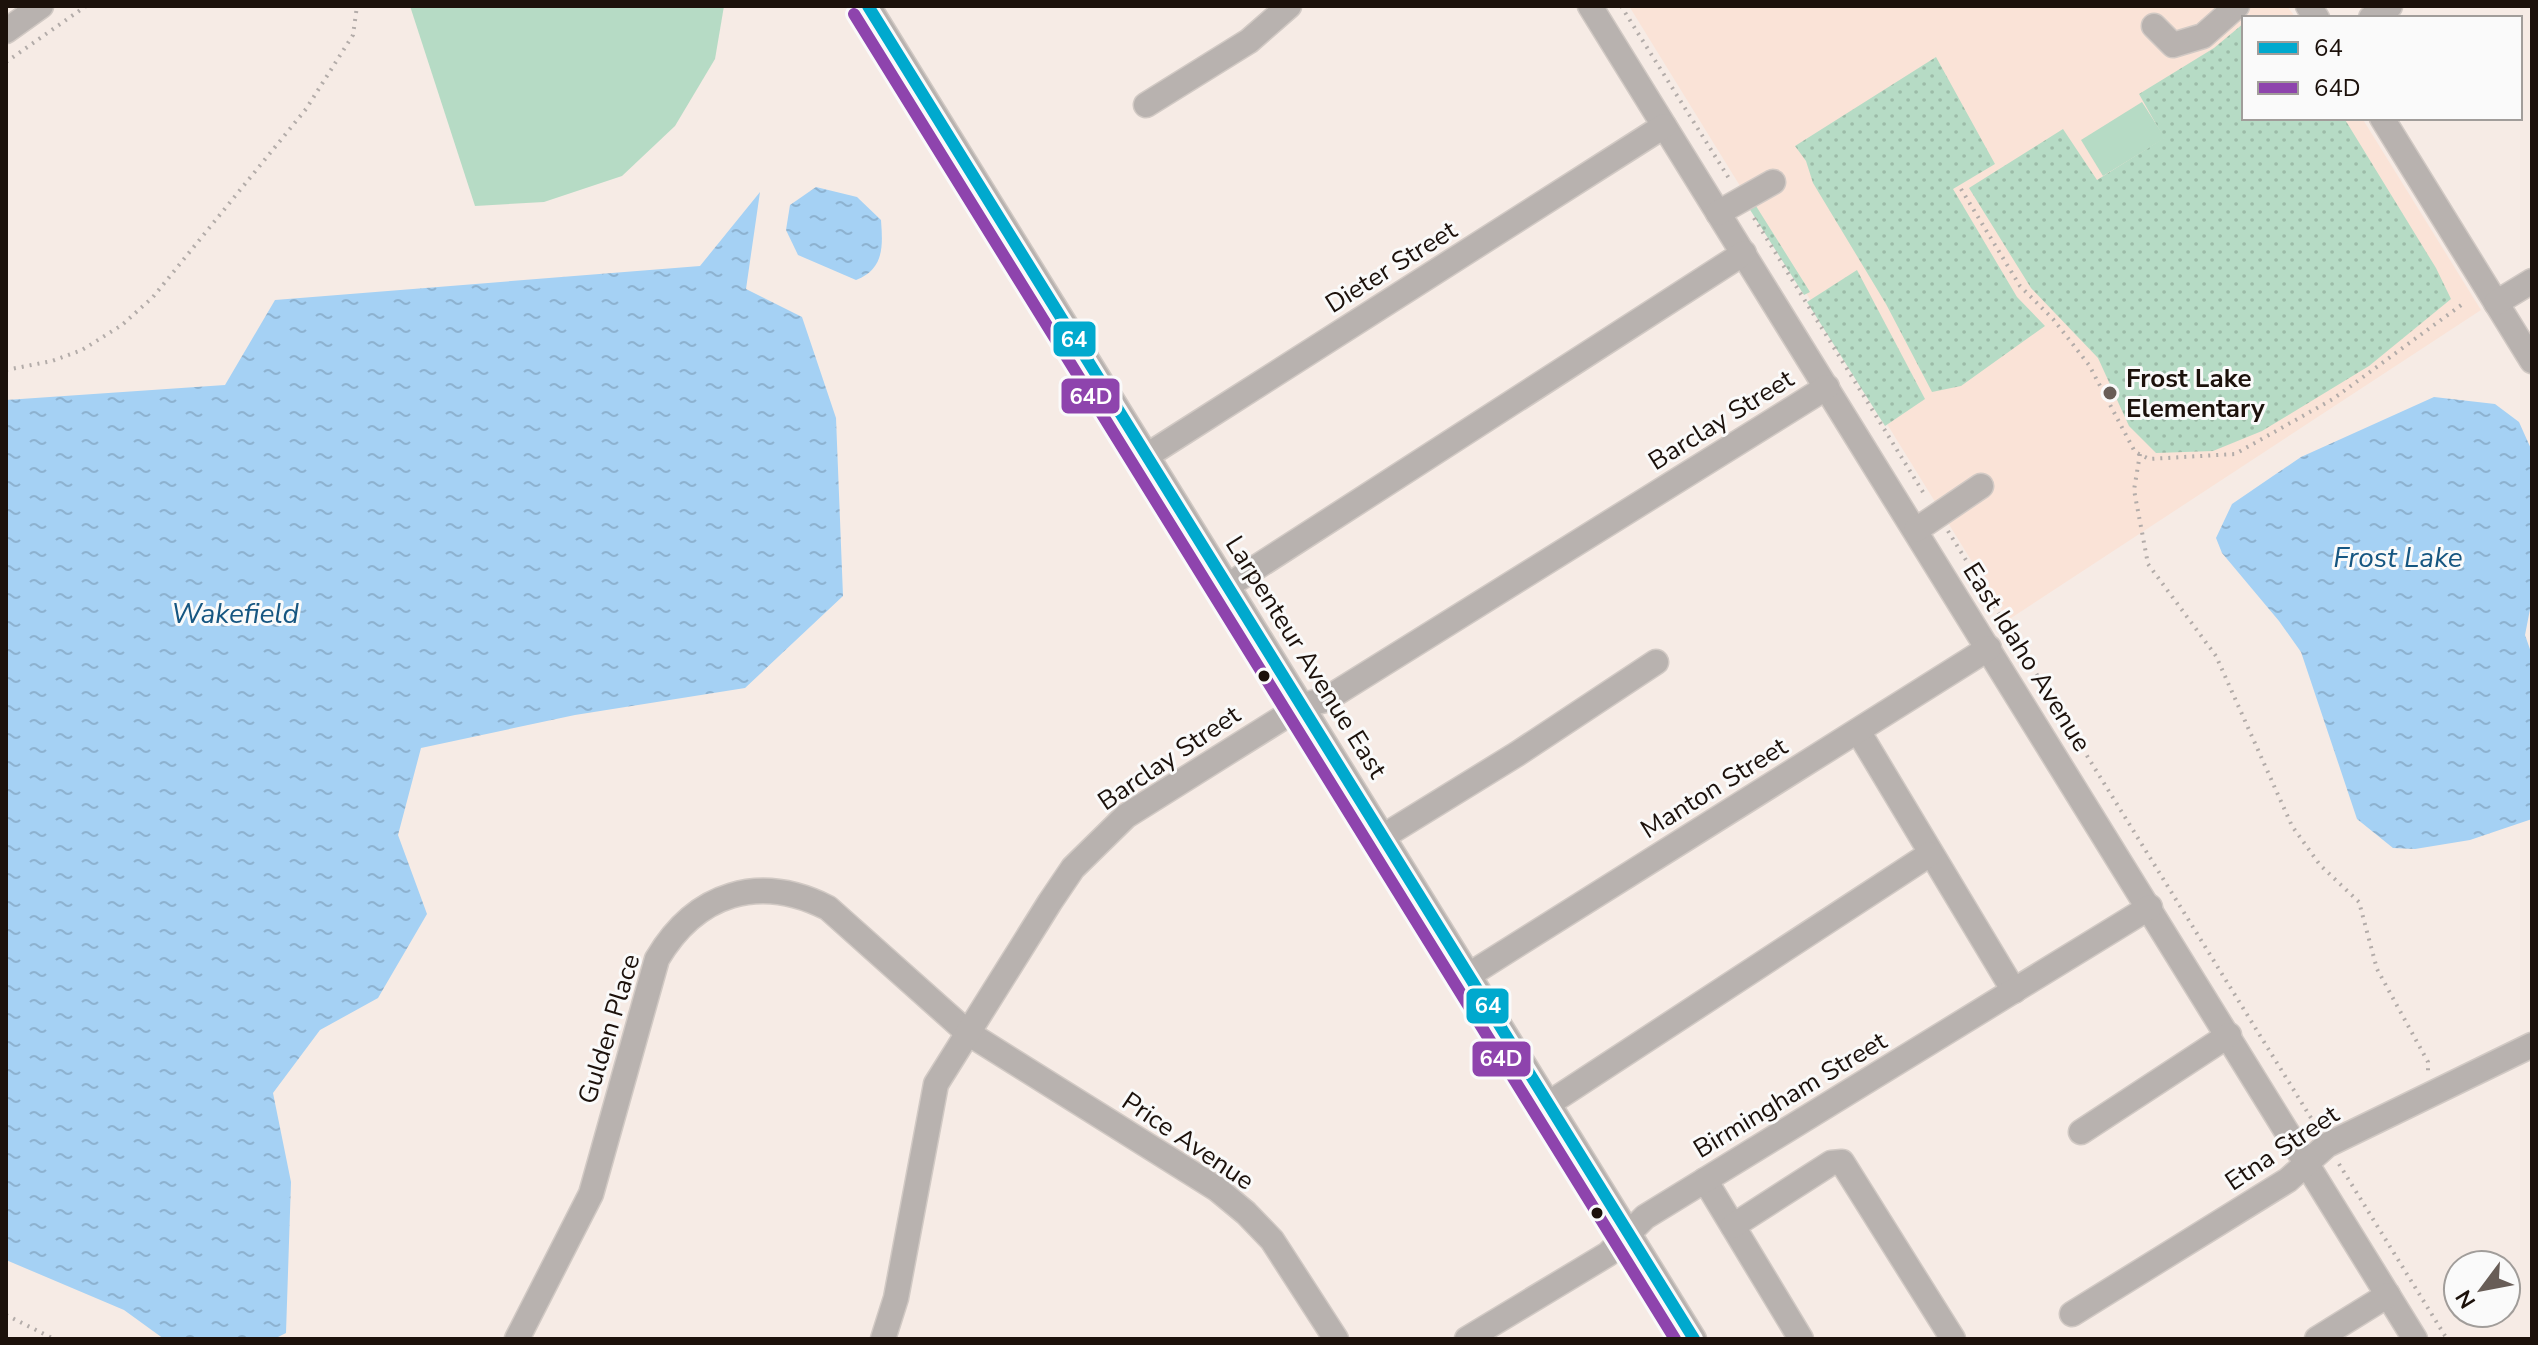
<svg xmlns="http://www.w3.org/2000/svg" width="2538" height="1345" viewBox="0 0 2538 1345" font-family="'Nunito Sans',sans-serif">
	<style>
		.built { fill: #fae3d7 }
		.green { fill: url(#green-dots) }
		.pitch { fill: #b6dbc5 }
		.water { fill: url(#water-ripples) }
		.lines { fill: none; stroke-linecap: round; stroke-linejoin: round }
		.minor-casing { stroke: #d1c9c4; stroke-width: 27 }
		.path { stroke: #b3aca9; stroke-width: 4; stroke-dasharray: 2 6; stroke-linecap: butt }
		.minor { stroke: #b8b2af; stroke-width: 24 }
		.bus-1-casing { stroke: #fafafa; stroke-width: 18 }
		.bus-2-casing { stroke: #fafafa; stroke-width: 18 }
		.bus-1 { stroke: #00a9ce; stroke-width: 12 }
		.bus-2 { stroke: #8e44ad; stroke-width: 12 }
		.poi-dot { fill: #685d57; stroke: #fafafa; stroke-width: 3 }
		.bus-dot { fill: #1c110b; stroke: #fafafa; stroke-width: 3 }
		.labels { text-anchor: middle; dominant-baseline: central; stroke-width: 6; stroke-linejoin: round; paint-order: stroke }
		.street-label { font-size: 26px; fill: #1c110b; stroke: #fafafa }
		.poi-label { font-size: 26px; font-weight: bold; fill: #1c110b; stroke: #fafafa; text-anchor: start }
		.water-label { font-size: 28px; font-style: italic; fill: #165681; stroke: #fafafa }
		.line-badge { stroke: #fafafa; stroke-width: 3 }
		.badge-label { font-size: 22px; text-anchor: middle; font-weight: bold; fill: #fff }
	</style>
	<defs>
		<pattern id="green-dots" width="8" height="8" patternUnits="userSpaceOnUse" patternTransform="scale(2)"><rect width="8" height="8" fill="#b6dbc5"/><path d="M2 2h.1M6 6h.1" fill="none" stroke="#9cbba8" stroke-width="1.8" stroke-linecap="round"/></pattern>
		<pattern id="water-ripples" width="26" height="14" patternUnits="userSpaceOnUse" patternTransform="scale(2)"><rect width="26" height="14" fill="#a5d1f4"/><path d="M2 4q2-2 4 0t4 0M15 11q2-2 4 0t4 0" fill="none" stroke="#8db2d0"/></pattern>
	</defs>
	<rect width="100%" height="100%" fill="#f6ebe5"/>
	<path class="built" d="M 1629,6 L 2287,6 L 2296,18 L 2244,18 L 2244,118 L 2362,118 L 2481,310 L 2008,620 Z"/>
	<g class="green">
		<path d="M 2244,23 L 2244,118 L 2344,118 L 2436,268 L 2451,299 L 2369,366 L 2262,431 L 2213,451 L 2156,453 L 2129,426 L 2098,358 L 2031,288 L 1969,188 L 2063,129 L 2097,180 L 2164,138 L 2139,94 L 2214,48 Z"/>
		<path d="M 1936,57 L 1995,164 L 1953,189 L 2017,297 L 2045,326 L 1961,386 L 1932,392 L 1886,304 L 1813,183 L 1806,161 L 1795,146 Z"/>
		<path d="M 1768,199 L 1756,206 L 1810,292 L 1804,295 L 1747,205 Z"/>
		<path d="M 1857,270 L 1925,399 L 1885,426 L 1807,302 Z"/>
	</g>
	<g class="pitch">
		<path d="M 410,6 L 724,6 L 715,59 L 675,126 L 622,176 L 544,202 L 475,206 Z"/>
		<path d="M 2142,102 L 2165,138 L 2103,176 L 2081,140 Z"/>
	</g>
	<g class="water">
		<path d="M 816,187 L 857,197 L 881,220 C 883,247 884,269 856,280 L 798,255 L 786,230 L 790,205 Z"/>
		<path d="M 760,192 L 746,289 L 802,317 L 836,418 L 843,596 L 745,688 L 575,715 L 421,748 L 398,835 L 427,914 L 378,998 L 320,1030 L 273,1093 L 291,1182 L 286,1333 L 274,1339 L 164,1339 L 124,1310 L 6,1260 L 6,400 L 225,385 L 275,300 L 700,266 Z"/>
		<path d="M 2434,397 L 2495,404 L 2519,422 L 2532,451 L 2532,599 L 2525,635 L 2532,655 L 2532,819 L 2470,840 L 2415,849 L 2393,848 L 2357,819 L 2301,652 L 2279,621 L 2222,553 L 2216,538 L 2232,504 L 2301,457 Z"/>
	</g>
	<g class="lines">
		<g class="minor-casing">
			<g id="minor">
				<path d="M 868,6 L 1694,1339"/>
				<path d="M 1590,6 L 2415,1339"/>
				<path d="M 2308,6 L 2317,18"/>
				<path d="M 2371,18 L 2390,6"/>
				<path d="M 2154,26 L 2173,45 L 2203,36 L 2237,6"/>
				<path d="M 6,31 L 41,6"/>
				<path d="M 1146,105 L 1249,41 L 1289,6"/>
				<path d="M 2382,118 L 2532,361"/>
				<path d="M 1718,213 L 1773,182"/>
				<path d="M 2496,303 L 2532,281"/>
				<path d="M 1148,455 L 1664,126"/>
				<path d="M 1916,530 L 1981,486"/>
				<path d="M 1229,585 L 1744,253"/>
				<path d="M 1858,731 L 2014,991"/>
				<path d="M 1384,836 L 1517,754 L 1656,662"/>
				<path d="M 1469,975 L 1989,648"/>
				<path d="M 1548,1104 L 1930,854"/>
				<path d="M 2081,1132 L 2229,1035"/>
				<path d="M 1705,1180 L 1801,1339"/>
				<path d="M 1733,1226 L 1831,1163 L 1842,1162 L 1953,1339"/>
				<path d="M 2072,1314 L 2288,1180 L 2327,1145 L 2532,1045"/>
				<path d="M 517,1339 L 591,1194 L 657,959 C 696,893 759,873 828,908 L 968,1033 L 1217,1189 L 1246,1213 L 1272,1240 L 1336,1339"/>
				<path d="M 883,1339 L 896,1298 L 936,1084 L 1050,902 L 1073,868 L 1126,816 L 1303,705 L 1325,700 L 1827,387"/>
				<path d="M 1467,1339 L 1608,1254 L 1645,1217 L 2150,907"/>
				<path d="M 2317,1339 L 2388,1295"/>
			</g>
		</g>
		<g class="path">
			<path d="M 1621,6 L 1730,180"/>
			<path d="M 6,62 L 86,6"/>
			<path d="M 1961,189 L 2020,286 L 2053,319 L 2089,365 L 2135,452 L 2149,459 L 2235,454 L 2333,399 L 2464,303"/>
			<path d="M 1754,218 L 1926,497"/>
			<path d="M 6,370 L 52,361 L 82,350 L 122,325 L 153,297 L 306,109 L 353,35 L 357,6"/>
			<path d="M 2140,454 L 2134,490 L 2148,564 L 2216,656 L 2292,826 L 2320,865 L 2359,902 L 2377,969 L 2428,1062 L 2428,1072"/>
			<path d="M 1948,531 L 2316,1126"/>
			<path d="M 2339,1164 L 2447,1339"/>
			<path d="M 6,1315 L 54,1339"/>
		</g>
		<use href="#minor" class="minor"/>
		<g class="bus-1-casing">
			<path id="bus-1" d="M 868,6 L 1694,1339"/>
		</g>
		<g class="bus-2-casing">
			<path id="bus-2" d="M 854,14 L 1675,1339"/>
		</g>
		<use href="#bus-1" class="bus-1"/>
		<use href="#bus-2" class="bus-2"/>
	</g>
	<circle class="poi-dot" cx="2110" cy="393" r="8"/>
	<g class="bus-dot">
		<circle cx="1264" cy="676" r="7"/>
		<circle cx="1597" cy="1213" r="7"/>
	</g>
	<g class="labels">
		<g class="street-label">
			<text transform="translate(1391 267) rotate(-32)">Dieter Street</text>
			<text transform="translate(1721 420) rotate(-32)">Barclay Street</text>
			<text transform="translate(1306 657) rotate(58)">Larpenteur Avenue East</text>
			<text transform="translate(2027 657) rotate(58)">East Idaho Avenue</text>
			<text transform="translate(1169 758) rotate(-34)">Barclay Street</text>
			<text transform="translate(1714 788) rotate(-32)">Manton Street</text>
			<text transform="translate(609 1029) rotate(-73)">Gulden Place</text>
			<text transform="translate(1790 1095) rotate(-31)">Birmingham Street</text>
			<text transform="translate(1188 1141) rotate(34)">Price Avenue</text>
			<text transform="translate(2282 1148) rotate(-34)">Etna Street</text>
		</g>
		<g class="poi-label">
			<text x="2126" y="378">Frost Lake<tspan x="2126" dy="30">Elementary</tspan></text>
		</g>
		<g class="water-label">
			<text x="2398" y="558">Frost Lake</text>
			<text x="235" y="614">Wakefield</text>
		</g>
	</g>
	<g class="line-badge">
		<rect x="1052" y="320" width="45" height="38" rx="8" fill="#00a9ce"/>
		<rect x="1060" y="377" width="61" height="38" rx="8" fill="#8e44ad"/>
		<rect x="1465" y="987" width="45" height="38" rx="8" fill="#00a9ce"/>
		<rect x="1471" y="1040" width="61" height="38" rx="8" fill="#8e44ad"/>
	</g>
	<g class="badge-label">
		<text x="1074" y="347">64</text>
		<text x="1091" y="404">64D</text>
		<text x="1488" y="1013">64</text>
		<text x="1501" y="1066">64D</text>
	</g>
	<rect width="2538" height="1345" fill="none" stroke="#1c110b" stroke-width="16"/>
	<rect x="2242" y="16" width="280" height="104" fill="#fafafa" stroke="#a19d9a" stroke-width="2"/>
	<rect x="2258" y="42" width="40" height="12" fill="#00a9ce" stroke="#a19d9a" stroke-width="2"/>
	<text x="2314" y="56" font-size="24" fill="#1c110b">64</text>
	<rect x="2258" y="82" width="40" height="12" fill="#8e44ad" stroke="#a19d9a" stroke-width="2"/>
	<text x="2314" y="96" font-size="24" fill="#1c110b">64D</text>
	<g transform="translate(2482 1289) rotate(238)"><circle r="38" fill="#fafafa" stroke="#a19d9a" stroke-width="2"/>
	<path d="M0-6L14 30L0 20L-14 30Z" fill="#685d57"/>
	<text y="-12" font-size="22" font-weight="bold" text-anchor="middle" fill="#1c110b">N</text>
	</g>
</svg>
